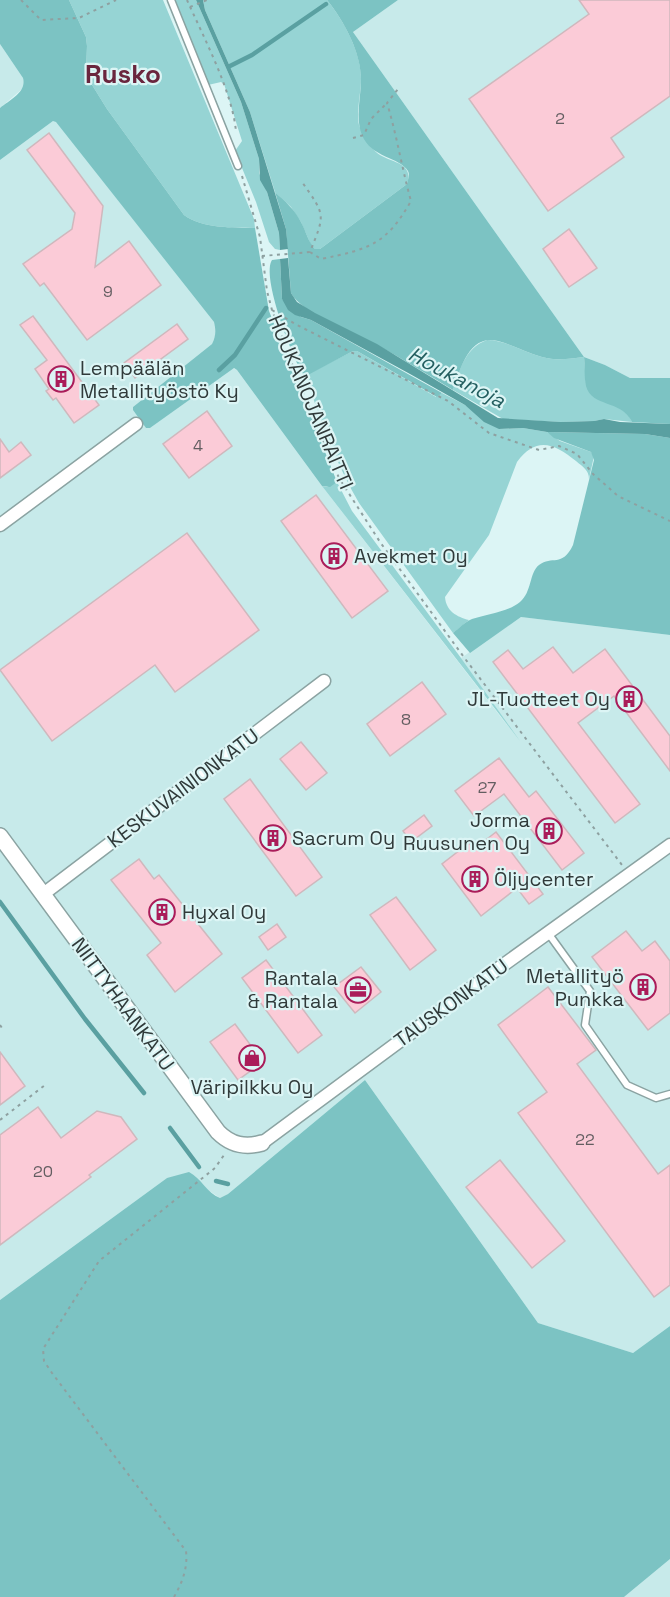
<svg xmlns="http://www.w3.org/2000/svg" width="670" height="1597" viewBox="0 0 670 1597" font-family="'Space Grotesk',sans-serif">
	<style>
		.built { fill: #c7eaea }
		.green { fill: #96d4d4 }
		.forest { fill: #7cc3c3 }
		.water { fill: #5aa0a1 }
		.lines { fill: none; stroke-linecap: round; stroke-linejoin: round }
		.stream { stroke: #5aa0a1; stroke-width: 4.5 }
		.building { fill: #fbcbd7; stroke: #cfb8bd; stroke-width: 1.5 }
		.service-casing { stroke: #8ba3a2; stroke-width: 9 }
		.minor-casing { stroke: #8ba3a2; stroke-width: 15 }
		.tertiary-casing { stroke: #8ba3a2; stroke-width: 18 }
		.path { stroke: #8ea0a0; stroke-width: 2; stroke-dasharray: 3 4.5; stroke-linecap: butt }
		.service { stroke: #fff; stroke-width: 6 }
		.minor { stroke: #fff; stroke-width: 12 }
		.tertiary { stroke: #fff; stroke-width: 15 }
		.labels { text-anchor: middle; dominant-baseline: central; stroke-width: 4.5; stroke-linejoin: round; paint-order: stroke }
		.number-label { font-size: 16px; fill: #635e61 }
		.poi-label { font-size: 20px; fill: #303a3a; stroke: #dcf5f5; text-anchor: start }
		.street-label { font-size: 20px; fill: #303a3a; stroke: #dcf5f5 }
		.water-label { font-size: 21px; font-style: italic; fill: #245f60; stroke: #dcf5f5 }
		.district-label { font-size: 26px; font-weight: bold; fill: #6a263e; stroke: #dcf5f5 }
	</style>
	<rect width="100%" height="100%" fill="#dcf5f5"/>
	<g class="built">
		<path d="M 398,0 L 670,0 L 670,378 L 630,378 L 605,365 L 584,357 L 353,32 Z"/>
		<path d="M 0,44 L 23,78 L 25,84 L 22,89 L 0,108 Z"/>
		<path d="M 53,121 L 56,121 L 214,322 L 216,328 L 215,338 L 212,344 L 133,407 L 146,428 L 150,428 L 230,370 L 233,368 L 237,370 L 322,486 L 507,725 L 461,658 L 521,617 L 670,635 L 670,1326 L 633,1353 L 538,1323 L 365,1080 L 228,1194 L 220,1198 L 208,1190 L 167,1178 L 0,1300 L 0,160 Z"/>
		<path d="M 670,1559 L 670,1597 L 624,1597 Z"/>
	</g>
	<g class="green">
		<path d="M 69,0 L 163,0 L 254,219 L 255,228 C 232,227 203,229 184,215 L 107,109 L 89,80 L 86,72 L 87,46 L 86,37 Z"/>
		<path d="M 173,0 L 196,0 L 241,102 L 259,159 L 259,173 L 267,192 L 279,233 L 280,250 L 275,249 L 269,242 L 256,202 L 235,151 L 242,141 L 224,84 L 221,82 L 208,85 Z"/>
		<path d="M 203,0 L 327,0 C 344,21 361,52 361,79 C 361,93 356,113 359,125 C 360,130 373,149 376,152 C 388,163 415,161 407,184 L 320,249 L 315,249 L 311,245 L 301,222 L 291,207 L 275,192 L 250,112 L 205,10 Z"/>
		<path d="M 487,340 C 506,340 523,352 542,357 C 556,361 570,359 584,357 L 586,385 L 628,414 L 632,422 L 604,419 L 594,421 L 561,422 L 503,419 L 453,390 C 460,369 465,348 487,340 Z"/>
		<path d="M 353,351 L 357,351 L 436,397 L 442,393 L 465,405 L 500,429 L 523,428 L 547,432 L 560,441 L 591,452 L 594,456 L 589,479 C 589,470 583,467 576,461 C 554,443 536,436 517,462 L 489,535 L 445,597 C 446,611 457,617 469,620 L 453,633 L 359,503 C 336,464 321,421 306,378 L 308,374 Z"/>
		<path d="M 337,482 L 352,511 L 461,658 L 520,741 L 322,486 L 327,487 Z"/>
	</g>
	<g class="forest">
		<path d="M 0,0 L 69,0 L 86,37 L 87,46 L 86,72 L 89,80 L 107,109 L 184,215 C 203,229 232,227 255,228 L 269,311 L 337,482 L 330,487 L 322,486 L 237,370 L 234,368 L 150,428 L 146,428 L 133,410 L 133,407 L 212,344 C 216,336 216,330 214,322 L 56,122 L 53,121 L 0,160 L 0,108 C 10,100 27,92 23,78 L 0,44 Z"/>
		<path d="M 327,0 L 398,0 L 353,32 L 584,357 L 605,365 L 630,378 L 670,378 L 670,424 L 632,422 C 621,399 592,408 586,386 C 584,377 585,366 584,357 C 570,359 556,361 542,357 C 527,353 513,345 498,341 C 469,333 460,370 453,390 C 428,375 403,359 377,345 C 356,333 302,314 291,293 L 286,229 L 275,192 C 285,201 295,210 301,222 C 306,231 308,242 315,249 L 320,249 L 407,184 C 408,179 410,175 408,171 C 400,157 371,158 362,135 C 355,118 361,97 361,80 C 361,52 344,21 327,0 Z"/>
		<path d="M 280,259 L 282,299 L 301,317 L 311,320 L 442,393 L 437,397 L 357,351 L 353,351 L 306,376 L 303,374 C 292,357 261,276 272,260 Z"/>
		<path d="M 547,432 L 645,434 L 670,438 L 670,635 L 521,617 L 470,653 L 453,633 C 459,628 465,622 472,619 C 487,614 508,612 520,602 C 532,592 529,573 539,565 C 552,555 562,568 573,545 L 594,460 L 591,452 L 554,438 Z"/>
		<path d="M 365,1080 L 538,1323 L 633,1353 L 670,1326 L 670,1559 L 624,1597 L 0,1597 L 0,1300 L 167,1178 L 189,1172 C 201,1178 207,1193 220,1198 L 228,1194 Z"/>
	</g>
	<g class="water">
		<path d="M 196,0 L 203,0 L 205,10 L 250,112 L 286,229 L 288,249 L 280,250 L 279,233 L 267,192 L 260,180 L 259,159 L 241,102 Z"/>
		<path d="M 288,258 L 291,293 L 297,302 L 315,313 L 377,344 L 498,418 L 561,422 L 594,421 L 604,419 L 620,422 L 670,424 L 670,438 L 645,434 L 547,432 L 523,428 L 499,429 L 484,422 L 465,405 L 410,374 L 311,320 L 295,315 L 288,310 L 282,299 L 280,259 Z"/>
	</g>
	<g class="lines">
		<g class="stream">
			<path d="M 230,66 L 252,55 L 326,4"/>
			<path d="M 219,370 L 235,355 L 266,308"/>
			<path d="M 0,902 L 85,1019 L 144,1093"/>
			<path d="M 170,1128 L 199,1167"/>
			<path d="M 216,1181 L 228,1184"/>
		</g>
	</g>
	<g class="building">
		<path d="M 579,0 L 670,0 L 670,96 L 611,138 L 624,157 L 548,211 L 469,99 L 589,14 Z"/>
		<path d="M 49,133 L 103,206 L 95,267 L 129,241 L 161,285 L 87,340 L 44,283 L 40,286 L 23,264 L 72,229 L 75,213 L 27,150 Z"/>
		<path d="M 569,229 L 597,268 L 569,287 L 543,249 Z"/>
		<path d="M 33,316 L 99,405 L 74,423 L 56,398 L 53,400 L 46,391 L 49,389 L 35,369 L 47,360 L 20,325 Z"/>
		<path d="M 177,324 L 188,339 L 135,378 L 124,363 Z"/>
		<path d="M 207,411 L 232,446 L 189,478 L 163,444 Z"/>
		<path d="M 0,439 L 9,452 L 21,442 L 31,455 L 0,478 Z"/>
		<path d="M 316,495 L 388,591 L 352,618 L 281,521 Z"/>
		<path d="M 187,533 L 259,630 L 175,692 L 155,665 L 52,741 L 0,670 Z"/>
		<path d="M 553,647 L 573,673 L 605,649 L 670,736 L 670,771 L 614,696 L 578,723 L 640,804 L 615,823 L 493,662 L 508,650 L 523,669 Z"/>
		<path d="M 422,682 L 446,714 L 390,756 L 367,724 Z"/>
		<path d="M 301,742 L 327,773 L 306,790 L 280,759 Z"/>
		<path d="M 499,758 L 529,797 L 536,791 L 584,853 L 562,870 L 504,794 L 474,816 L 455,791 Z"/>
		<path d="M 250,779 L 322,877 L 296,896 L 224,799 Z"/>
		<path d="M 424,815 L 432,826 L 411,842 L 403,831 Z"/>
		<path d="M 496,832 L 543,894 L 529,904 L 517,888 L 481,916 L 442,864 L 469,843 L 474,849 Z"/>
		<path d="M 139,859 L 154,879 L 159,875 L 222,954 L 175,992 L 147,955 L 161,943 L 111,880 Z"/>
		<path d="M 396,897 L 436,950 L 410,970 L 370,915 Z"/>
		<path d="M 277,924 L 286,937 L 268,950 L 259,937 Z"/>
		<path d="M 626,931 L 642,951 L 655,941 L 670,961 L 670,1013 L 648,1030 L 592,957 Z"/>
		<path d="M 266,960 L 322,1035 L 298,1053 L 242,978 Z"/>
		<path d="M 361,967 L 381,992 L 355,1013 L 334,987 Z"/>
		<path d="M 548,987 L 596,1050 L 577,1064 L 658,1174 L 670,1165 L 670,1285 L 654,1297 L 518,1113 L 547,1092 L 498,1025 Z"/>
		<path d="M 235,1024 L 263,1062 L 238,1080 L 210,1042 Z"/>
		<path d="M 0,1052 L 25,1086 L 0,1105 Z"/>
		<path d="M 38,1107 L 61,1138 L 97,1111 L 121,1117 L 137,1139 L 89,1175 L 91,1177 L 0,1245 L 0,1135 Z"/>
		<path d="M 500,1160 L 565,1241 L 532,1268 L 466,1187 Z"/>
	</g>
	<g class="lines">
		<g class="service-casing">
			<g id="service">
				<path d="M 171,0 L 238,166"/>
				<path d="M 548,933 L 590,991 L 585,1025 L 627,1085 L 656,1098 L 670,1094"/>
			</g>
		</g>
		<g class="minor-casing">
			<g id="minor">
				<path d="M 0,525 L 136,424"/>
				<path d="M 42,895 L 324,681"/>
				<path d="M 262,1143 L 481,981 L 670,845"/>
			</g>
		</g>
		<g class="tertiary-casing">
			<path id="tertiary" d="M 0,836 L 218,1132 C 231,1145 245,1148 262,1143"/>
		</g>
		<g class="path">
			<path d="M 21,0 L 41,20 L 79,18 L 116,0"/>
			<path d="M 187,0 C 203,36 233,93 236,132"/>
			<path d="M 190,7 L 207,0"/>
			<path d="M 353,138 L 364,135 L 371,119 L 387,103"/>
			<path d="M 242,176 L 260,237 L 267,291 L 272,310 L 300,385 L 339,478 L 380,542 L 466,660 L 622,865"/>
			<path d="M 310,252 L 321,259 C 369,249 386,245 411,201 C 402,169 397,136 387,103 L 398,89"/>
			<path d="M 262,256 L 310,252 C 325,214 326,216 302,182"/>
			<path d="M 272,310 L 297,325 L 448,401 L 489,433 L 539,450 L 559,446 L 577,454 L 593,474 L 618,496 L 670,521"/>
			<path d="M 0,1025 L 2,1028"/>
			<path d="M 0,1120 L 45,1085"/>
			<path d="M 174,1597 C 182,1583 188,1568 186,1551 L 52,1373 L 44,1361 L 43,1349 L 99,1261 L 215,1168 L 224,1155"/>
		</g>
		<use href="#service" class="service"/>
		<use href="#minor" class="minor"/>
		<use href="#tertiary" class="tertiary"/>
	</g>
	<defs>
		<g id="building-ring" transform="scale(1.35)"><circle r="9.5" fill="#dcf5f5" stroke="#aa1c59" stroke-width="1.5"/><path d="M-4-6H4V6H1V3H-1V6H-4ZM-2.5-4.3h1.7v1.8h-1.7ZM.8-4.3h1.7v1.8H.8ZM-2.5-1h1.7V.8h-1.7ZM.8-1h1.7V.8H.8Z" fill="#aa1c59"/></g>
		<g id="office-ring" transform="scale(1.35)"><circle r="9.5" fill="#dcf5f5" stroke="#aa1c59" stroke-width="1.5"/><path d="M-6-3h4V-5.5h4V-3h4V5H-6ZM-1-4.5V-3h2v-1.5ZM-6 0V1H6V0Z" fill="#aa1c59"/></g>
		<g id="shop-ring" transform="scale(1.35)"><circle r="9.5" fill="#dcf5f5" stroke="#aa1c59" stroke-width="1.5"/><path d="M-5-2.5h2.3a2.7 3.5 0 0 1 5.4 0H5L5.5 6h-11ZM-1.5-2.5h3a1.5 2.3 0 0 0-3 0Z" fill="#aa1c59"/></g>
	</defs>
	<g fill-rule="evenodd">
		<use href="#building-ring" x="61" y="379"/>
		<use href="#building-ring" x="334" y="556"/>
		<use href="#building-ring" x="629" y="699"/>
		<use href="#building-ring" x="549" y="831"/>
		<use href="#building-ring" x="273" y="838"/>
		<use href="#building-ring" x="475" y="879"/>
		<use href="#building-ring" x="162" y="912"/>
		<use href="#building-ring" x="643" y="987"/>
		<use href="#office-ring" x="358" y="990"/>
		<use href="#shop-ring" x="252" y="1058"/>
	</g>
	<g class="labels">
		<g class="number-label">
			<text x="560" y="118">2</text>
			<text x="108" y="291">9</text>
			<text x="198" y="445">4</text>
			<text x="406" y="719">8</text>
			<text x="487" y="787">27</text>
			<text x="585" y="1139">22</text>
			<text x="43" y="1171">20</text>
		</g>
		<g class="poi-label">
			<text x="80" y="368">Lempäälän<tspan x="80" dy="23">Metallityöstö Ky</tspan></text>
			<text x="354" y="556">Avekmet Oy</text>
			<text x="610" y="699" text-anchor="end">JL-Tuotteet Oy</text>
			<text x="530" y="820" text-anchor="end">Jorma<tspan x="530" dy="23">Ruusunen Oy</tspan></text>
			<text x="292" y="838">Sacrum Oy</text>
			<text x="494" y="879">Öljycenter</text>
			<text x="182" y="912">Hyxal Oy</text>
			<text x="624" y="976" text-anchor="end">Metallityö<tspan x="624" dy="23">Punkka</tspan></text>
			<text x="338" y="978" text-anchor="end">Rantala<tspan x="338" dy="23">&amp; Rantala</tspan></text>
			<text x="252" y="1087" text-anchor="middle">Väripilkku Oy</text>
		</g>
		<g class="street-label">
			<text transform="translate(311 402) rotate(67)">HOUKANOJANRAITTI</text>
			<text transform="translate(183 788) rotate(-37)">KESKUVAINIONKATU</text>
			<text transform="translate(451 1003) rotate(-36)">TAUSKONKATU</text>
			<text transform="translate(123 1004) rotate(54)">NIITTYHAANKATU</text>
		</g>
		<g class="water-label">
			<text transform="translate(457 377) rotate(28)">Houkanoja</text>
		</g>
		<g class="district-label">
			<text x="123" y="74">Rusko</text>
		</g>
	</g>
</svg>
